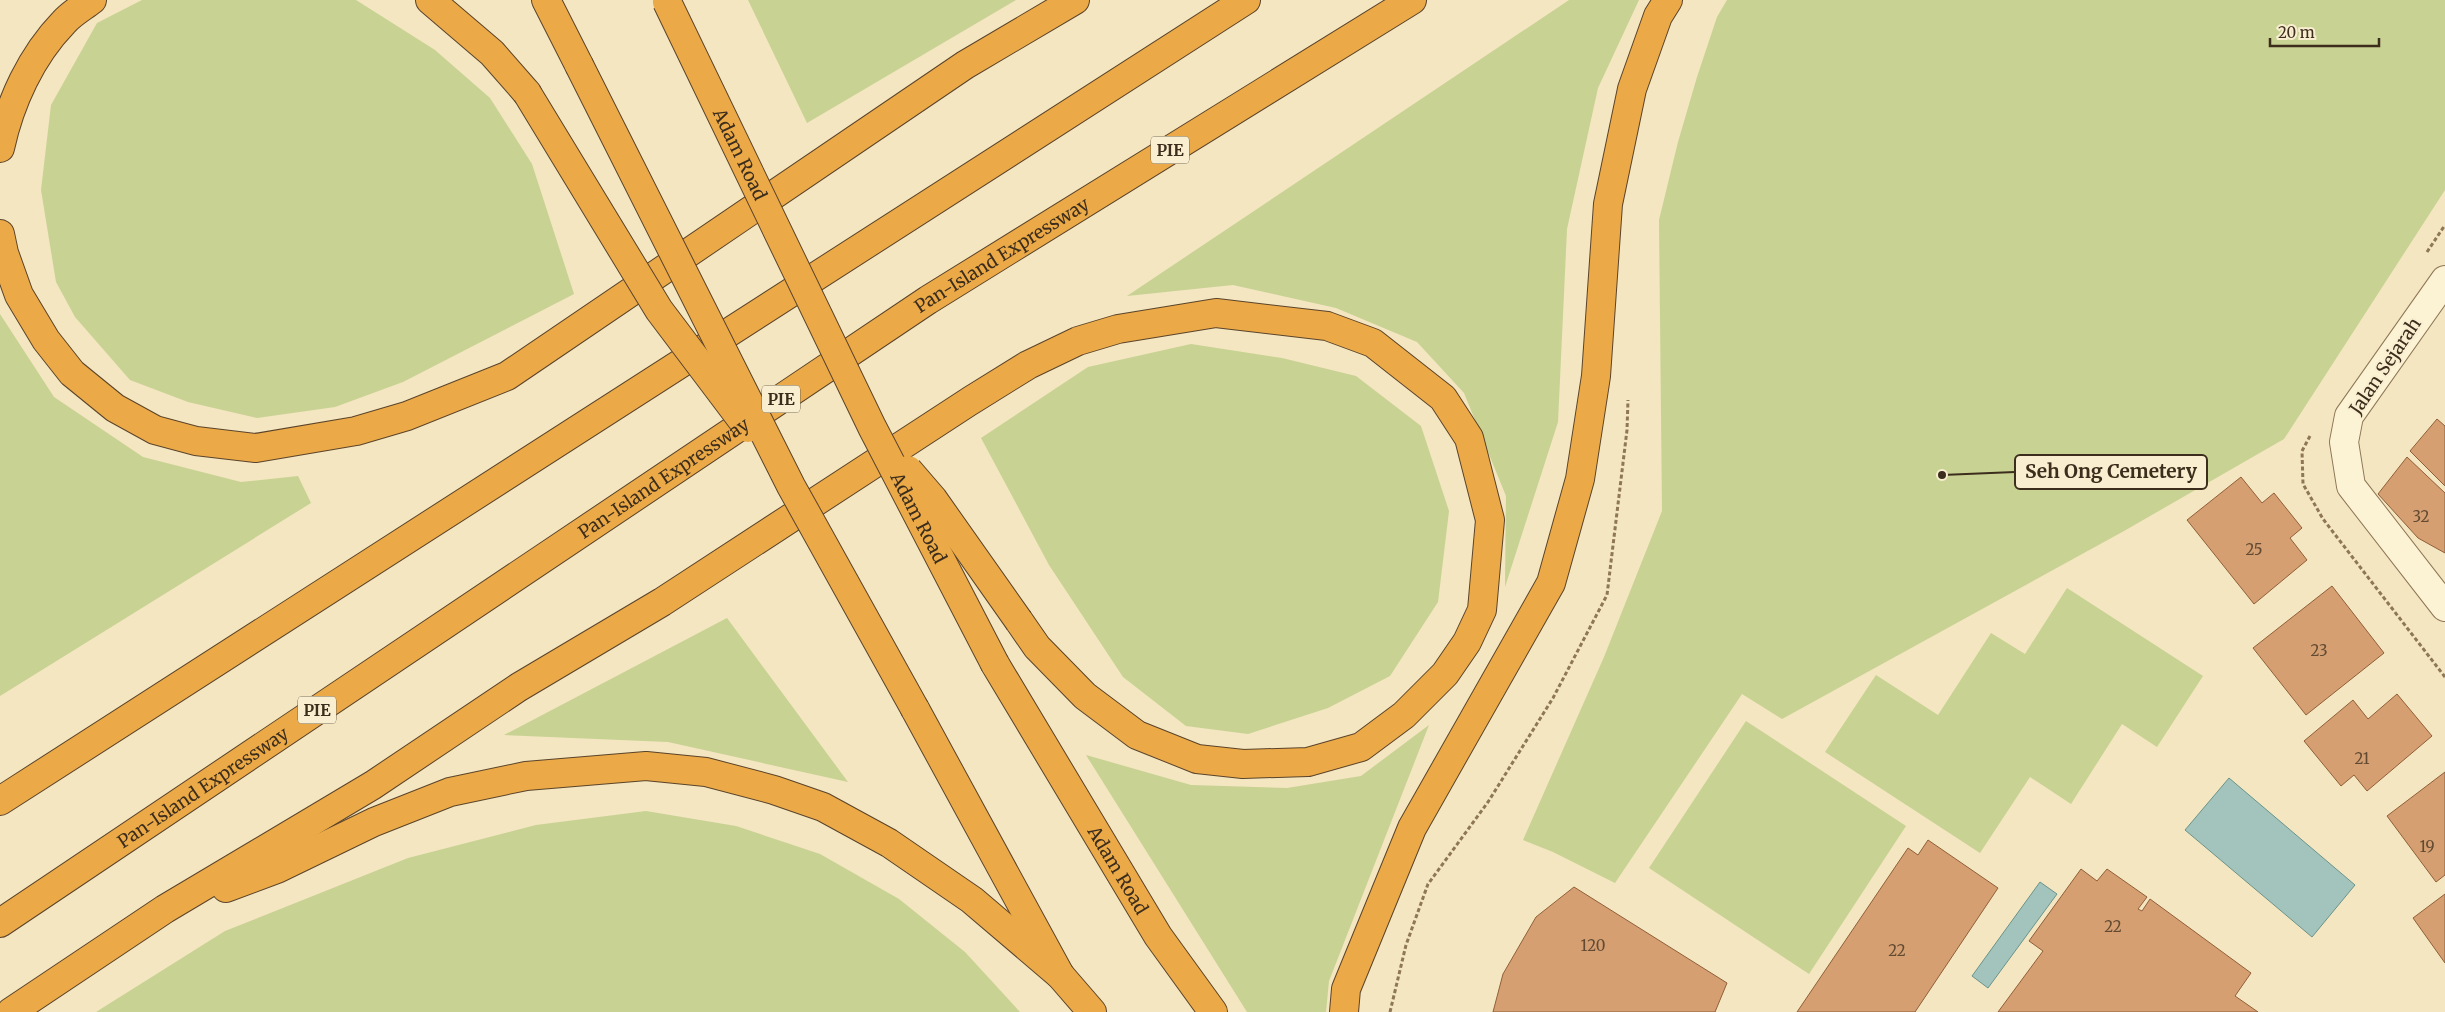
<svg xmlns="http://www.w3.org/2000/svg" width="2445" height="1012" viewBox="0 0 2445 1012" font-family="Merriweather,serif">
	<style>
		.green { fill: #c8d293 }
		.water { fill: #a3c4bc; stroke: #69938b }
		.building { fill: #d59f72; stroke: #905f39 }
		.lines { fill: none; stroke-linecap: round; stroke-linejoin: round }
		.minor-casing { stroke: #8e7656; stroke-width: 30 }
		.highway-casing { stroke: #5b432a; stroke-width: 30 }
		.path { stroke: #8e7656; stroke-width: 3; stroke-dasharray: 4 2.5; stroke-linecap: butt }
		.minor { stroke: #fcf2d4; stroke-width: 28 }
		.highway { stroke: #ebaa47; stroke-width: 28 }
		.highway-bridge-casing { stroke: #5b432a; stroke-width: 30; stroke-linecap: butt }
		.highway-bridge { stroke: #ebaa47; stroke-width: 28 }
		.labels { text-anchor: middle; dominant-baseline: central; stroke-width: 4; stroke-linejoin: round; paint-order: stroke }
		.number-label { font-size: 15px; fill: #624a32 }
		.shield { fill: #f9efd0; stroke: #756752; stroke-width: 1 }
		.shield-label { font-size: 16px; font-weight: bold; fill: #3c2d1c }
		.street-label { font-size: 18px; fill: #3c2d1c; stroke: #f9efd0 }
		.leader { fill: none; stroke: #3c2d1c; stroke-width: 2 }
		.callout-dot { fill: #3c2d1c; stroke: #f9efd0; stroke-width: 2 }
		.callout { fill: #f9efd0; stroke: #3c2d1c; stroke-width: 2 }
		.callout-label { font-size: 19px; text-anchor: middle; font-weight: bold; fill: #3c2d1c }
	</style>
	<rect width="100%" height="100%" fill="#f3e6c0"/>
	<g class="green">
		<path d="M 142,0 L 356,0 L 435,50 L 490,98 L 532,164 L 574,294 L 403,382 L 335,407 L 257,418 L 188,402 L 130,380 L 75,317 L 56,282 L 41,190 L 51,105 L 97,23 Z"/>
		<path d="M 748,0 L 1016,0 L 807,123 Z"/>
		<path d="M 1569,0 L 1639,0 L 1598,88 L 1567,229 L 1558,422 L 1505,587 L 1506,496 L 1464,393 L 1417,342 L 1336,308 L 1233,285 L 1127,296 Z"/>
		<path d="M 1727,0 L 2445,0 L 2445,190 L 2284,439 L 2124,531 L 1782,719 L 1742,694 L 1615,883 L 1553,852 L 1523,840 L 1604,657 L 1662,511 L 1659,220 L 1678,142 L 1697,77 L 1717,17 Z"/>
		<path d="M 0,314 L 54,397 L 143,457 L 241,482 L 298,476 L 311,503 L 0,696 Z"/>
		<path d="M 1191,344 L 1282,358 L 1356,376 L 1421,426 L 1449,511 L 1438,602 L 1390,676 L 1328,708 L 1248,734 L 1186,726 L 1123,677 L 1049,565 L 981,438 L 1088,367 Z"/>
		<path d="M 2067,588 L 2203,676 L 2157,747 L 2122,724 L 2071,804 L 2030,777 L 1980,853 L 1825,752 L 1876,675 L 1938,715 L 1991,633 L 2025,654 Z"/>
		<path d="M 727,618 L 848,782 L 668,742 L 504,735 Z"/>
		<path d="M 1746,721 L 1906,826 L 1809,974 L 1649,868 Z"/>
		<path d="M 1429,725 L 1329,981 L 1326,1012 L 1247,1012 L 1086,755 L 1191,785 L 1287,788 L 1361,776 Z"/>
		<path d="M 646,811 L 736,826 L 820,854 L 899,899 L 965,952 L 1020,1012 L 96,1012 L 225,931 L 408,858 L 536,825 Z"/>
	</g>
	<g class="water">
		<path d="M 2229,778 L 2355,885 L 2312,937 L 2185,830 Z"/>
		<path d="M 2040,882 L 2057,894 L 1988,988 L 1972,976 Z"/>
	</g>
	<g class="building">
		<path d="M 2437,419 L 2445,426 L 2445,486 L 2410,451 Z"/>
		<path d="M 2407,457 L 2445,493 L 2445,553 L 2418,538 L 2378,494 Z"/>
		<path d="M 2241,477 L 2262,503 L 2274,493 L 2302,528 L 2290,538 L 2307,560 L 2254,604 L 2187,520 Z"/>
		<path d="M 2332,586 L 2384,653 L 2306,715 L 2253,648 Z"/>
		<path d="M 2397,694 L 2432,736 L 2367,791 L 2354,775 L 2341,786 L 2304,741 L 2353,700 L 2368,719 Z"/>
		<path d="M 2445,772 L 2445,875 L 2436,882 L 2387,816 Z"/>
		<path d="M 1928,840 L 1998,888 L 1915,1012 L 1797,1012 L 1908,848 L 1918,855 Z"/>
		<path d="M 2081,869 L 2097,881 L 2107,869 L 2147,897 L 2138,909 L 2142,911 L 2150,899 L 2251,973 L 2235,996 L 2258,1012 L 1998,1012 L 2043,951 L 2029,941 Z"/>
		<path d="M 1574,887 L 1727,983 L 1715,1012 L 1493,1012 L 1503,974 L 1536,917 Z"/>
		<path d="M 2445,894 L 2445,963 L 2413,918 Z"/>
	</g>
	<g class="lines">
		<g class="minor-casing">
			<path id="minor" d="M 2445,280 L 2349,416 L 2344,442 L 2351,486 L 2445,607"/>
		</g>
		<g class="highway-casing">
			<g id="highway">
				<path d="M 430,0 L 492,53 L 527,93"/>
				<path d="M 546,0 L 579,65"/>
				<path d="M 0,148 C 10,102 31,56 64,22 C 72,13 83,7 92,0"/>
				<path d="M 0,234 L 4,253 L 19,295 L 46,340 L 72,373 L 115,408 L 155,430 L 196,441 L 256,448 L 356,431 L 407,416 L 507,376 L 965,65 L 1075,0"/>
				<path id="s1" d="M 995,664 L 1158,936 L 1213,1012"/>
				<path d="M 915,709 L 1060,975 L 1092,1012"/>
				<path d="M 0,801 L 1246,0"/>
				<path d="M 226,888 L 277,869 L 374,822 L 450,792 L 526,776 L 646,766 L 706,772 L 774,790 L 823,807 L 889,843 L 972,900 L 1060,975"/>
				<path id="s2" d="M 0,923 L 928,300 L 1412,0"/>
				<path d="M 11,1012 L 165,909 L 373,785 L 519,687 L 662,602 L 970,401 L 1028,365 L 1078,341 L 1118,329 L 1216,313 L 1327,326 L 1373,343 L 1443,398 L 1469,438 L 1490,520 L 1482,610 L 1467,642 L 1445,674 L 1404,715 L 1361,747 L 1308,762 L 1243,764 L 1197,759 L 1137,735 L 1085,696 L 1037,647 L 1019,621"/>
				<path d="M 1344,1012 L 1346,989 L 1412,828 L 1551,583 L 1580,479 L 1596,376 L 1608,204 L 1632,89 L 1658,16 L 1668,0"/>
			</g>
		</g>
		<g class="path">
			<path d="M 2427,252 L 2445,225"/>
			<path d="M 2310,436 L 2302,451 L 2303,484 L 2323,519 L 2445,677"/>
			<path d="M 1390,1012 L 1406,945 L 1428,884 L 1488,802 L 1553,698 L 1607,595 L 1627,430 L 1628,400"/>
		</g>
		<use href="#minor" class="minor"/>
		<use href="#highway" class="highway"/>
		<g class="highway-bridge-casing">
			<g id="highway-bridge">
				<path id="s3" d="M 667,2 L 872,427 L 995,664"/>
				<path d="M 579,65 L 791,486 L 915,709"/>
				<path d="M 527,93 L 659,310 L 748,428"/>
				<path d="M 908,470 L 933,499 L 1019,621"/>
			</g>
		</g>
		<use href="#highway-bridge" class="highway-bridge"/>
	</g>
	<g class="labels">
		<g class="number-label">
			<text x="2421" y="516">32</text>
			<text x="2254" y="549">25</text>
			<text x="2319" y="650">23</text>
			<text x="2362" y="758">21</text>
			<text x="2427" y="846">19</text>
			<text x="2113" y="926">22</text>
			<text x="1593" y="945">120</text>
			<text x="1897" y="950">22</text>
		</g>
		<g class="shield">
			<rect x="1151" y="136.5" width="38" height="27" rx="4"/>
			<rect x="762" y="385.5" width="38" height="27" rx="4"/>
			<rect x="298" y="696.5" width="38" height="27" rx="4"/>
		</g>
		<g class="shield-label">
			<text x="1170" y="150">PIE</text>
			<text x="781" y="399">PIE</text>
			<text x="317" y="710">PIE</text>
		</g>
		<g class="street-label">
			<text stroke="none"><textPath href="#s3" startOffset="169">Adam Road</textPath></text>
			<text stroke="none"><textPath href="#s2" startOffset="1204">Pan-Island Expressway</textPath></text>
			<text transform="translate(2385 366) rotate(-56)">Jalan Sejarah</text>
			<text stroke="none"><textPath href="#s2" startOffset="799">Pan-Island Expressway</textPath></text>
			<text stroke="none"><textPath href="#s3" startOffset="574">Adam Road</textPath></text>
			<text stroke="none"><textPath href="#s2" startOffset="244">Pan-Island Expressway</textPath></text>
			<text stroke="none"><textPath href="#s1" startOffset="240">Adam Road</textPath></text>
		</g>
	</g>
	<path class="leader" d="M1942 475L2015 472"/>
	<circle class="callout-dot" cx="1942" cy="475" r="5"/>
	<rect class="callout" x="2015" y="455" width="192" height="34" rx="5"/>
	<g class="callout-label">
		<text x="2111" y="478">Seh Ong Cemetery</text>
	</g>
	<path d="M2270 38v8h109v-8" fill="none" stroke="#3c2d1c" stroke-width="2.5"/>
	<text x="2278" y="38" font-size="15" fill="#3c2d1c" stroke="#f9efd0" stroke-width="4" paint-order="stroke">20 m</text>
</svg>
